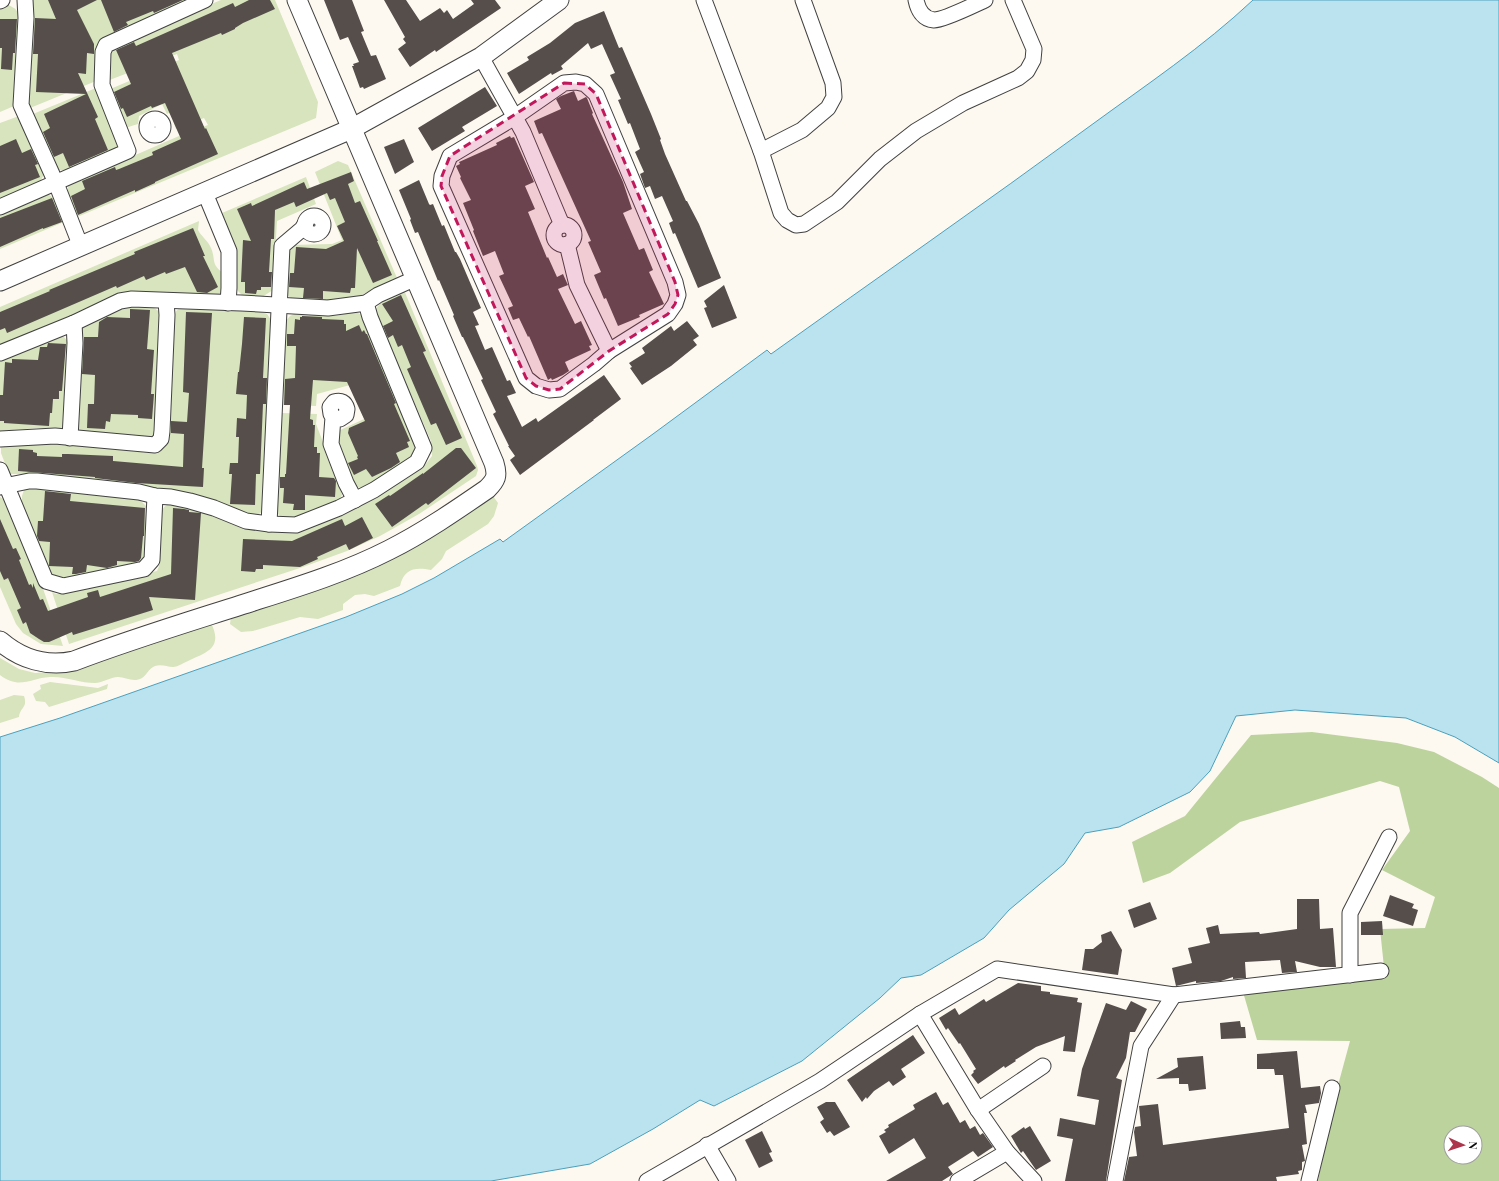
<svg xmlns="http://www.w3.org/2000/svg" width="1499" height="1181" viewBox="0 0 1499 1181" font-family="'Playfair Display',serif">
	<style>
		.green { fill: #d7e4bd }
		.forest { fill: #bdd39e; fill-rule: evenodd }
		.water { fill: #bae3ef; stroke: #4aa0bd }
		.building { fill: #554e4b }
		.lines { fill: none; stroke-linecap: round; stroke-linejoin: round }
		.minor-casing { stroke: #414141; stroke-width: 17 }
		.tertiary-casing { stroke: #414141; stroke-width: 21 }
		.minor { stroke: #fff; stroke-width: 15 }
		.tertiary { stroke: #fff; stroke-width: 19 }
		.marked { fill: #c2185b; fill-opacity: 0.2; stroke: #c2185b; stroke-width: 3; stroke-dasharray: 8 5; stroke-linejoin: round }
	</style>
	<rect width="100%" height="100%" fill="#fdf9f0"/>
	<g class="green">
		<path d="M 33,0 L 189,0 L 106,36 L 99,41 L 97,50 L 96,81 L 30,108 L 28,104 L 28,92 Z"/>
		<path d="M 221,0 L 275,0 L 318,102 L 316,118 L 77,217 C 73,206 65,195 69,184 L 179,136 L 208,125 L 204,118 L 176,129 L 170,112 L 167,114 L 162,104 L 139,116 L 138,124 L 125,128 L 108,90 L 179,60 L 177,54 L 107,81 L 109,54 L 112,46 Z"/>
		<path d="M 8,5 C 15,8 18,10 19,17 L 14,106 L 0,112 L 0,7 Z"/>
		<path d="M 96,88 L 119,143 L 116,150 L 69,171 L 59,170 L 54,164 L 33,114 Z"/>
		<path d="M 19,116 L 44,174 L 40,182 L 0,199 L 0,123 Z"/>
		<path d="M 338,161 L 348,165 L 397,278 L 355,298 L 339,301 L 292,299 L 286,294 L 289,245 L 332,244 L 342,240 L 315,172 Z"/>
		<path d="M 306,177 L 316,204 L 277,221 L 273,290 L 262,297 L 242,295 L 235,288 L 237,257 L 235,245 L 222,213 Z"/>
		<path d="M 47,194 C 58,198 60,212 64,222 L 0,249 L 0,213 Z"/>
		<path d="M 199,221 L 198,230 C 201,236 207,240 210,246 C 217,259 209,264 225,274 L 223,293 L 216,296 L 112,299 L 0,345 L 0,307 Z"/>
		<path d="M 404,290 L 477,466 L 478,470 L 476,476 L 419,514 L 380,536 L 347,551 L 303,567 L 69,644 L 52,592 L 56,594 L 61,594 L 157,571 L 159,566 L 162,510 L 165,506 L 170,503 L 202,511 L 247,529 L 286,533 L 318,525 L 363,504 L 425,465 L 432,456 L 431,441 L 378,319 L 375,310 L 381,302 Z"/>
		<path d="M 131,305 C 141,305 154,304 161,314 L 154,435 L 151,438 L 83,433 L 77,429 L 82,326 Z"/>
		<path d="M 180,308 L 261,312 L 267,314 L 273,323 L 264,510 L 259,514 L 251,516 L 218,502 L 170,489 L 37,474 L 9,474 L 1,453 L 1,445 L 36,442 L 151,453 L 160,447 L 174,317 L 176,311 Z"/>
		<path d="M 356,312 L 362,315 L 363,319 L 418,446 L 415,455 L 363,488 L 355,487 L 336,442 L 336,432 L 364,419 L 350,385 L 317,394 L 316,406 L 283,405 L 285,322 L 290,316 L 294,314 L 335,316 Z"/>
		<path d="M 59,334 L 64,337 L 69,343 L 64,419 L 62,429 L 55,430 L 37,428 L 0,431 L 0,360 Z"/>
		<path d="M 282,413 L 317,414 L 316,424 L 340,486 L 342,495 L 339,501 L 293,518 L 282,518 L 277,513 Z"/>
		<path d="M 31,488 L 139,499 L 147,507 L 147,560 L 142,563 L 61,579 L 52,575 L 22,504 L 22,496 L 24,490 Z"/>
		<path d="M 493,496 L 498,503 L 494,516 L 488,524 L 446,551 L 442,559 L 431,570 C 416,567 404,568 400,586 L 374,596 L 365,594 L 355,595 L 343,604 L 343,610 L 318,619 L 300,617 L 253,631 L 241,632 L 230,624 L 231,617 Z"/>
		<path d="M 0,497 L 5,500 L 41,583 L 63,646 L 41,644 L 23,633 L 16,624 L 0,587 Z"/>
		<path d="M 211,623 C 223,647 208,652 190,660 C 185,662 178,667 173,667 C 167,667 162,664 155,666 C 148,669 147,675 142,678 C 133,683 126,677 118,677 C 110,677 103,683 95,683 C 80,683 65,676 50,677 C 31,678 19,690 0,675 L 0,658 L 19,669 L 35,673 L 65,671 Z"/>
		<path d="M 50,682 L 98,688 L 108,684 L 107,689 L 49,707 L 45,702 L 36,701 L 33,694 L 41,689 L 40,685 Z"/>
		<path d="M 14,695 L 24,696 C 28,708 20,707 19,717 L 0,723 L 0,700 Z"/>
	</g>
	<path class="forest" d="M 1312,732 L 1397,743 L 1434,752 L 1482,777 L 1499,788 L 1499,1181 L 1318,1181 L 1337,1089 L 1350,1041 L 1257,1040 L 1243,992 L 1385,977 L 1380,929 L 1425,928 L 1435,897 L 1382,870 L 1410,831 L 1399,787 L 1380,781 L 1240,822 L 1170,873 L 1143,883 L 1132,842 L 1185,816 L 1251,735 ZM 1451,1133 L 1475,1133 L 1475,1157 L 1451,1157 Z"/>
	<path class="water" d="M 1253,0 L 1499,0 L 1499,763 L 1455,737 L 1406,718 L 1295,710 L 1236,716 L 1210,771 L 1190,792 L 1119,827 L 1085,833 L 1064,864 L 1009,910 L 984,938 L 921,975 L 901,978 L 880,998 L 802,1061 L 714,1106 L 700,1100 L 653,1129 L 590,1164 L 491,1181 L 0,1181 L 0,737 L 60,718 L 346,617 L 402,594 L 434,578 L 500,539 L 503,542 L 653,434 L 767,350 L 771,354 C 877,278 985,203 1090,126 C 1146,85 1203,47 1253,0 Z"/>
	<g class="building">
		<path d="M 48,0 L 97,0 L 77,10 L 94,44 L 94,54 L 87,53 L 86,74 L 78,73 L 98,117 L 95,119 L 108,150 L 69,167 L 63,153 L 54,157 L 43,132 L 50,128 L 44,114 L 86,94 L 36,92 L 38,54 L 33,54 L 35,18 L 56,19 Z"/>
		<path d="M 101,0 L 183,0 L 154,13 L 153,11 L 126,22 L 128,25 L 114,32 Z"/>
		<path d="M 249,0 L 270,0 L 275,9 L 243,23 L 235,28 L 235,29 L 222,35 L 221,33 L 172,53 L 205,129 L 206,128 L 218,154 L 155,182 L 155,183 L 135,192 L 135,190 L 78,215 L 71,196 L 85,189 L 82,181 L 115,167 L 116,170 L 119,169 L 153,155 L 152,152 L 181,139 L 165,103 L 152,108 L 151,106 L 127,117 L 123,108 L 121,109 L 114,92 L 131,84 L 116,50 L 134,42 L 136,46 L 233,3 L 235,7 Z"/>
		<path d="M 324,0 L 352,0 L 364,31 L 361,32 L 371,56 L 376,55 L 386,79 L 364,89 L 363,87 L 360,88 L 352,66 L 354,66 L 353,64 L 359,62 L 348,37 L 340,40 Z"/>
		<path d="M 384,0 L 406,0 L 420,21 L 440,8 L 444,13 L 447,10 L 453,19 L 474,4 L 471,0 L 495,0 L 501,8 L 436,52 L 435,50 L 410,67 L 398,49 L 406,43 L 403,39 L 405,37 Z"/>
		<path d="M 604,11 L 619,48 L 622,47 L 651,114 L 661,139 L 660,140 L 665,154 L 686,201 L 687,201 L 699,224 L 721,278 L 698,288 L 675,233 L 673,234 L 669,223 L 673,221 L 662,196 L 655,199 L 650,186 L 645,188 L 640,174 L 644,172 L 635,152 L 640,149 L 630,123 L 628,124 L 618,100 L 621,99 L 610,75 L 615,73 L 602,44 L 591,49 L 588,43 L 561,66 L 563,69 L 552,75 L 551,73 L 519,94 L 507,73 L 529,60 L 527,57 L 550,43 L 575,23 Z"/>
		<path d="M 0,19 L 17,19 L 15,53 L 13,53 L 12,70 L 1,69 L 2,48 L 0,48 Z"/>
		<path d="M 485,87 L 497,106 L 462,127 L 465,131 L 432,151 L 418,128 Z"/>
		<path d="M 574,91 L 578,101 L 586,97 L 587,98 L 593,113 L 592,114 L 623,182 L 632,209 L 623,213 L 639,250 L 644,248 L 653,270 L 649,272 L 664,304 L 639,315 L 640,317 L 618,326 L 606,298 L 604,299 L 594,275 L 601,272 L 588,242 L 591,241 L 542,133 L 539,134 L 534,121 L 561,109 L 556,99 L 561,96 Z"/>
		<path d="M 510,136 L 511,138 L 514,137 L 534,182 L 525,186 L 535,209 L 528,212 L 547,258 L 548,257 L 557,277 L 563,274 L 567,283 L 568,285 L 558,289 L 575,324 L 581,321 L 592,345 L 589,346 L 591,350 L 565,362 L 569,371 L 563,375 L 552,380 L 551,378 L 548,380 L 529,336 L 528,337 L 519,318 L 513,320 L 508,308 L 513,306 L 499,276 L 504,274 L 495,251 L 483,256 L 473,231 L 474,230 L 463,203 L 471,200 L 460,178 L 461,177 L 456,166 L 460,164 L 459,162 L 497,145 L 496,143 Z"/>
		<path d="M 16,139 L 22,153 L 31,149 L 38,164 L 35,165 L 40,177 L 0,193 L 0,146 Z"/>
		<path d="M 404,139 L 414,162 L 395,174 L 384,147 Z"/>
		<path d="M 351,172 L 354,181 L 348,184 L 355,203 L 360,201 L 378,241 L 377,241 L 392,275 L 373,283 L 357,248 L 355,288 L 351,288 L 350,293 L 323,291 L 323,299 L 303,298 L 304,288 L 289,287 L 290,273 L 294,273 L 296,247 L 326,249 L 344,241 L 337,226 L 345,222 L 335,198 L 330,200 L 327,193 L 296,207 L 294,202 L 275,210 L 274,239 L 271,239 L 269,272 L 272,272 L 271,287 L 261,287 L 261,290 L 257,290 L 256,294 L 245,293 L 245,282 L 241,282 L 243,240 L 251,241 L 237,209 L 251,203 L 252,206 L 304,182 L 307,189 Z"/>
		<path d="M 419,180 L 429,204 L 430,205 L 433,204 L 442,226 L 444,225 L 455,252 L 456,252 L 460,259 L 481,308 L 473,312 L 479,325 L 475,326 L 485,350 L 492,347 L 507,381 L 510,380 L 516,393 L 507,396 L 522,427 L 536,418 L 538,422 L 604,375 L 621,399 L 593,420 L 594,420 L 520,475 L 510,460 L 515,456 L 508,446 L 509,446 L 493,414 L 496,412 L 481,380 L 483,379 L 463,337 L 462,337 L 453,316 L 454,315 L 439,280 L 438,281 L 418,232 L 415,233 L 410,220 L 411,219 L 399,190 Z"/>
		<path d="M 52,198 L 62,222 L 43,229 L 43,228 L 0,247 L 0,218 Z"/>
		<path d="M 193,228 L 205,256 L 203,256 L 218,287 L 207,293 L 197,292 L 185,267 L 166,274 L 165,272 L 146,280 L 144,276 L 117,288 L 116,286 L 7,333 L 5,328 L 0,330 L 0,312 L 50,291 L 49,290 L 135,254 L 134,252 Z"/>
		<path d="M 724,285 L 737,318 L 712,328 L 704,308 L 707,307 L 704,301 Z"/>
		<path d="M 401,295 L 426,351 L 423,352 L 462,438 L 446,445 L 436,423 L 431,425 L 407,369 L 411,367 L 402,345 L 398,347 L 393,335 L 388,338 L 383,326 L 393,321 L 382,304 Z"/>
		<path d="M 130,309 L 150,310 L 147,349 L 154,350 L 151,394 L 154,394 L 152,419 L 138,418 L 138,415 L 111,414 L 110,422 L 106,421 L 105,429 L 87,428 L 88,404 L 94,404 L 95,375 L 82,374 L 84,337 L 98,337 L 99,322 L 107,317 L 130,318 Z"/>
		<path d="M 186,312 L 212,313 L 202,468 L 204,468 L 203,487 L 136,483 L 95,478 L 95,477 L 18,471 L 19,449 L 33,450 L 33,452 L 37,453 L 37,456 L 62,457 L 62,454 L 68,454 L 113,456 L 113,461 L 183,467 L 184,434 L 171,433 L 171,421 L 187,422 L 189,393 L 183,392 Z"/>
		<path d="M 302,316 L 322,317 L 322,319 L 344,320 L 344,324 L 346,324 L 346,331 L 359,325 L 362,332 L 364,330 L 366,334 L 367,334 L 396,403 L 394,404 L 410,441 L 407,442 L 409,447 L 396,453 L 400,462 L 391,468 L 372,477 L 366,469 L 354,475 L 348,463 L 358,459 L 357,457 L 358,456 L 348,433 L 349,428 L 365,421 L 347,382 L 313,380 L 310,419 L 313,420 L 313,425 L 315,425 L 314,447 L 317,447 L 317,453 L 320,453 L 319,477 L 334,478 L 336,481 L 335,497 L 305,495 L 305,510 L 293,510 L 294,504 L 283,503 L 284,488 L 280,488 L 280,477 L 285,477 L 285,474 L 286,474 L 290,405 L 284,405 L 285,379 L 295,378 L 296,346 L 287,346 L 287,334 L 294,334 L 295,319 L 300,320 L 300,317 L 302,317 Z"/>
		<path d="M 244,317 L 266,318 L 263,378 L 267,378 L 266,404 L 263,404 L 260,474 L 256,474 L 255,505 L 230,504 L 232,474 L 229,474 L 230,463 L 238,463 L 239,437 L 236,437 L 237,418 L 246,419 L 247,395 L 236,394 L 238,372 L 239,372 L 242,344 Z"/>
		<path d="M 687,321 L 699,336 L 693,340 L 697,345 L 671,366 L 642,385 L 630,368 L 632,367 L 629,363 L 645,353 L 642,348 L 671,326 L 674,331 Z"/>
		<path d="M 48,343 L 66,344 L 62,391 L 59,391 L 59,399 L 53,399 L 52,413 L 50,413 L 49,426 L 4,423 L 4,421 L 0,421 L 0,395 L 3,395 L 5,362 L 12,363 L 12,359 L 38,360 L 40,347 L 47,347 Z"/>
		<path d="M 456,448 L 461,448 L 476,468 L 428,505 L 426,503 L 392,527 L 375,504 L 389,495 L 390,496 L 423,473 L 423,474 Z"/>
		<path d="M 45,491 L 71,494 L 70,501 L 145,508 L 144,536 L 143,536 L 141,558 L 139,561 L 135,562 L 117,561 L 117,565 L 107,568 L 87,565 L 86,572 L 76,574 L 72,574 L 73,567 L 49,566 L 50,542 L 39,541 L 37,536 L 38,521 L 43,521 Z"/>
		<path d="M 173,508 L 184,509 L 189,510 L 189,512 L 201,513 L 195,600 L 149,597 L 153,610 L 73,635 L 72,632 L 49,642 L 44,642 L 39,639 L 30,633 L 26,622 L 23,624 L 17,610 L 21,608 L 8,578 L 4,580 L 0,571 L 0,519 L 13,549 L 16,548 L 21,559 L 19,560 L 29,585 L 31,584 L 33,588 L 33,583 L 40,600 L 43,599 L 48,611 L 88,597 L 87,593 L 98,590 L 100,597 L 171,574 Z"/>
		<path d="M 362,517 L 373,538 L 349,550 L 346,544 L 317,557 L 318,559 L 300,567 L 263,565 L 263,569 L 256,569 L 255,572 L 241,571 L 243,539 L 292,541 L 342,519 L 345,526 Z"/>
		<path d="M 1390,895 L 1414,904 L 1412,908 L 1418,910 L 1413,926 L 1383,916 Z"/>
		<path d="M 1297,899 L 1319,899 L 1320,929 L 1333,928 L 1336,967 L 1320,967 L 1295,961 L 1297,972 L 1282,973 L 1280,960 L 1245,962 L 1246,978 L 1233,979 L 1233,977 L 1221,981 L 1196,983 L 1196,981 L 1176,986 L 1172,968 L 1192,963 L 1188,948 L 1210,943 L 1206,928 L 1218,925 L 1220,934 L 1259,932 L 1260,934 L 1297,929 Z"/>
		<path d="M 1150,902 L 1157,919 L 1134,928 L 1128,910 Z"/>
		<path d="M 1382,921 L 1383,935 L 1361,935 L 1361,922 Z"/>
		<path d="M 1111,931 L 1122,950 L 1118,975 L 1082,970 L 1085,949 L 1093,949 L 1102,942 L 1101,935 Z"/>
		<path d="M 1018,983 L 1041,986 L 1041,991 L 1050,992 L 1050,994 L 1078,998 L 1077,1002 L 1082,1003 L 1075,1052 L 1063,1051 L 1065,1036 L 1036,1047 L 1015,1060 L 1016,1061 L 1005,1068 L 1004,1066 L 978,1084 L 971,1075 L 974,1072 L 973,1071 L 976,1069 L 960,1043 L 959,1044 L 948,1028 L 946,1030 L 939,1018 L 955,1008 L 959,1015 L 984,999 L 986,1002 Z"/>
		<path d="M 1131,1001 L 1147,1009 L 1135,1032 L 1130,1032 L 1126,1058 L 1116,1078 L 1122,1080 L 1106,1181 L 1065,1181 L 1073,1139 L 1057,1136 L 1060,1118 L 1095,1125 L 1099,1100 L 1077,1096 L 1082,1069 L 1106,1003 L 1126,1010 Z"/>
		<path d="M 1240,1021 L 1241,1027 L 1245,1027 L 1246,1038 L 1221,1039 L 1220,1023 Z"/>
		<path d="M 913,1035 L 925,1053 L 901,1069 L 906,1077 L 893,1086 L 889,1081 L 874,1091 L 867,1099 L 866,1097 L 862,1102 L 847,1080 Z"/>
		<path d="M 1297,1051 L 1301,1088 L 1320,1086 L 1321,1093 L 1319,1103 L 1305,1105 L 1307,1113 L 1304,1113 L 1307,1144 L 1302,1145 L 1305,1161 L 1302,1162 L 1302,1170 L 1298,1171 L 1299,1174 L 1276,1177 L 1277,1181 L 1124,1181 L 1129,1157 L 1137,1156 L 1134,1132 L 1135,1127 L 1141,1126 L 1139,1106 L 1158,1104 L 1163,1145 L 1289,1128 L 1283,1075 L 1275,1075 L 1274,1069 L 1257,1069 L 1257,1054 Z"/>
		<path d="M 1203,1056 L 1206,1089 L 1189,1091 L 1188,1084 L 1179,1084 L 1179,1078 L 1156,1079 L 1178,1067 L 1177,1058 Z"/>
		<path d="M 936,1092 L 943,1105 L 948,1102 L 960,1123 L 965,1120 L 970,1129 L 975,1126 L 980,1135 L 983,1133 L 993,1147 L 978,1157 L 973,1151 L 948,1167 L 953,1174 L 942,1181 L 886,1181 L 926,1158 L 914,1138 L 889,1154 L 879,1136 L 886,1132 L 884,1130 L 889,1127 L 888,1125 L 915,1109 L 913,1105 Z"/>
		<path d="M 826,1102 L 835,1102 L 850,1127 L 834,1136 L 830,1131 L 827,1133 L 820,1122 L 824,1119 L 817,1107 Z"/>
		<path d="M 1030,1126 L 1051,1161 L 1036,1170 L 1023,1151 L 1021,1153 L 1011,1136 L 1024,1127 L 1025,1129 Z"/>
		<path d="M 762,1131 L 772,1152 L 769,1153 L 773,1161 L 759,1168 L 745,1140 Z"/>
	</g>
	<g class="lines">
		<g class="minor-casing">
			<g id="minor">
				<path d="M 25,0 L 26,18 L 21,105 L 56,183 L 81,247"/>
				<path d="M 704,0 L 761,151 L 781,213 L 787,220 L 796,225 L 804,224 L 837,202 L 880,159 L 916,131 L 963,103 L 1018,78 L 1027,71 L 1033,60 L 1034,49 L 1013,0"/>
				<path d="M 916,0 C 918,10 923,19 934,20 C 944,20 974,5 985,0"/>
				<path d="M 0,1 L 2,0"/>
				<path d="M 481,57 L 523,132 L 562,225"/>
				<path d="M 576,82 L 585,84 L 596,94 L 675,282 L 678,295 L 675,304 L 668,314 L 609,351 L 594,364 L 560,389 L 549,390 L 536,386 L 526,378 L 441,186 L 442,176 L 450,156 L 515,117 L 564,83 Z"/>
				<circle cx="155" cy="127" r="8"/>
				<path d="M 761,151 L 802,130 L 828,108 L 834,97 L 833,83 L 803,0"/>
				<path d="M 205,193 L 229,251 L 229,288 L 228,303"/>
				<path d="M 0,207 L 128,151 L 102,85 L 103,52 L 106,45 L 205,0"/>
				<circle cx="314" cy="225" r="9"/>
				<circle cx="564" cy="235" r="10"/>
				<path d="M 567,244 L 577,285 L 609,351"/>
				<path d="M 0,353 L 74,323 L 120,301 L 132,299 L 241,303 L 328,308 L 366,303 L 378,295 L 414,279"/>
				<path d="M 333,417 L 340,419 L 346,415 L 347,409 C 345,402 341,400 334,402 L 330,407 L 331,414 L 333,417 L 331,444 L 346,483 L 355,500"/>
				<path d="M 70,438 L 75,343 L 74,323"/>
				<path d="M 0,439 L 55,436 L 155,445 L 161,439 L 162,431 L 167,315 L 166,301"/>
				<path d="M 0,470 L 46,581 L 63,586 L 144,569 L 152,560 L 155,496"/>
				<path d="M 0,487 L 29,481 L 37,481 L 139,492 L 155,496 L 171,497 L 190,501 L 214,508 L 246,521 L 269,524 L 296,525 L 339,508 L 374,490 L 417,462 L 424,448 L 370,317 L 366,303"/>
				<path d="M 269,524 L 282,246 L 302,229 L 306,223"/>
				<path d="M 1350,975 L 1350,913 L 1389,837"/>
				<path d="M 920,1014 L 978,1110 L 1007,1152 L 1034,1181"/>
				<path d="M 978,1110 L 1043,1066"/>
				<path d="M 707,1145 L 728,1181"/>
				<path d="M 647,1181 L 820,1081 L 920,1014 L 997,969 L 1174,995 L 1381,971"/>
				<path d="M 958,1181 L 1007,1152"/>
				<path d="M 1115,1181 L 1141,1046 L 1174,995"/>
				<path d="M 1309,1181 L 1332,1088"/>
			</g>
		</g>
		<g class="tertiary-casing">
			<g id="tertiary">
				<path d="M 0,281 L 351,129 L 481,57 L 559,0"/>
				<path d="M 0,641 C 21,659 47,667 74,661 C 129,640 185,623 241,605 C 291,589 342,574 389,550 C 423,533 455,511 487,489 C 496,480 498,476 494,463 L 297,0"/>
			</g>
		</g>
		<use href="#minor" class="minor"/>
		<use href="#tertiary" class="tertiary"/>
	</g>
	<path class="marked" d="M 564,83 L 585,84 L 596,94 L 675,282 L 678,295 L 675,304 L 668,314 L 609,351 L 560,389 L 549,390 L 536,386 L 526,378 L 441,186 L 442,176 L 450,156 Z"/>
	<g transform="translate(1463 1145) rotate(93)"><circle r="19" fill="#ffffff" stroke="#9f9f9f"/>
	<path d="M0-3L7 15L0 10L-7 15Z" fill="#ad364d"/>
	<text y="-6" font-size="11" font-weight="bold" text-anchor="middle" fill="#0e0e0e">N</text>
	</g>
</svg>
